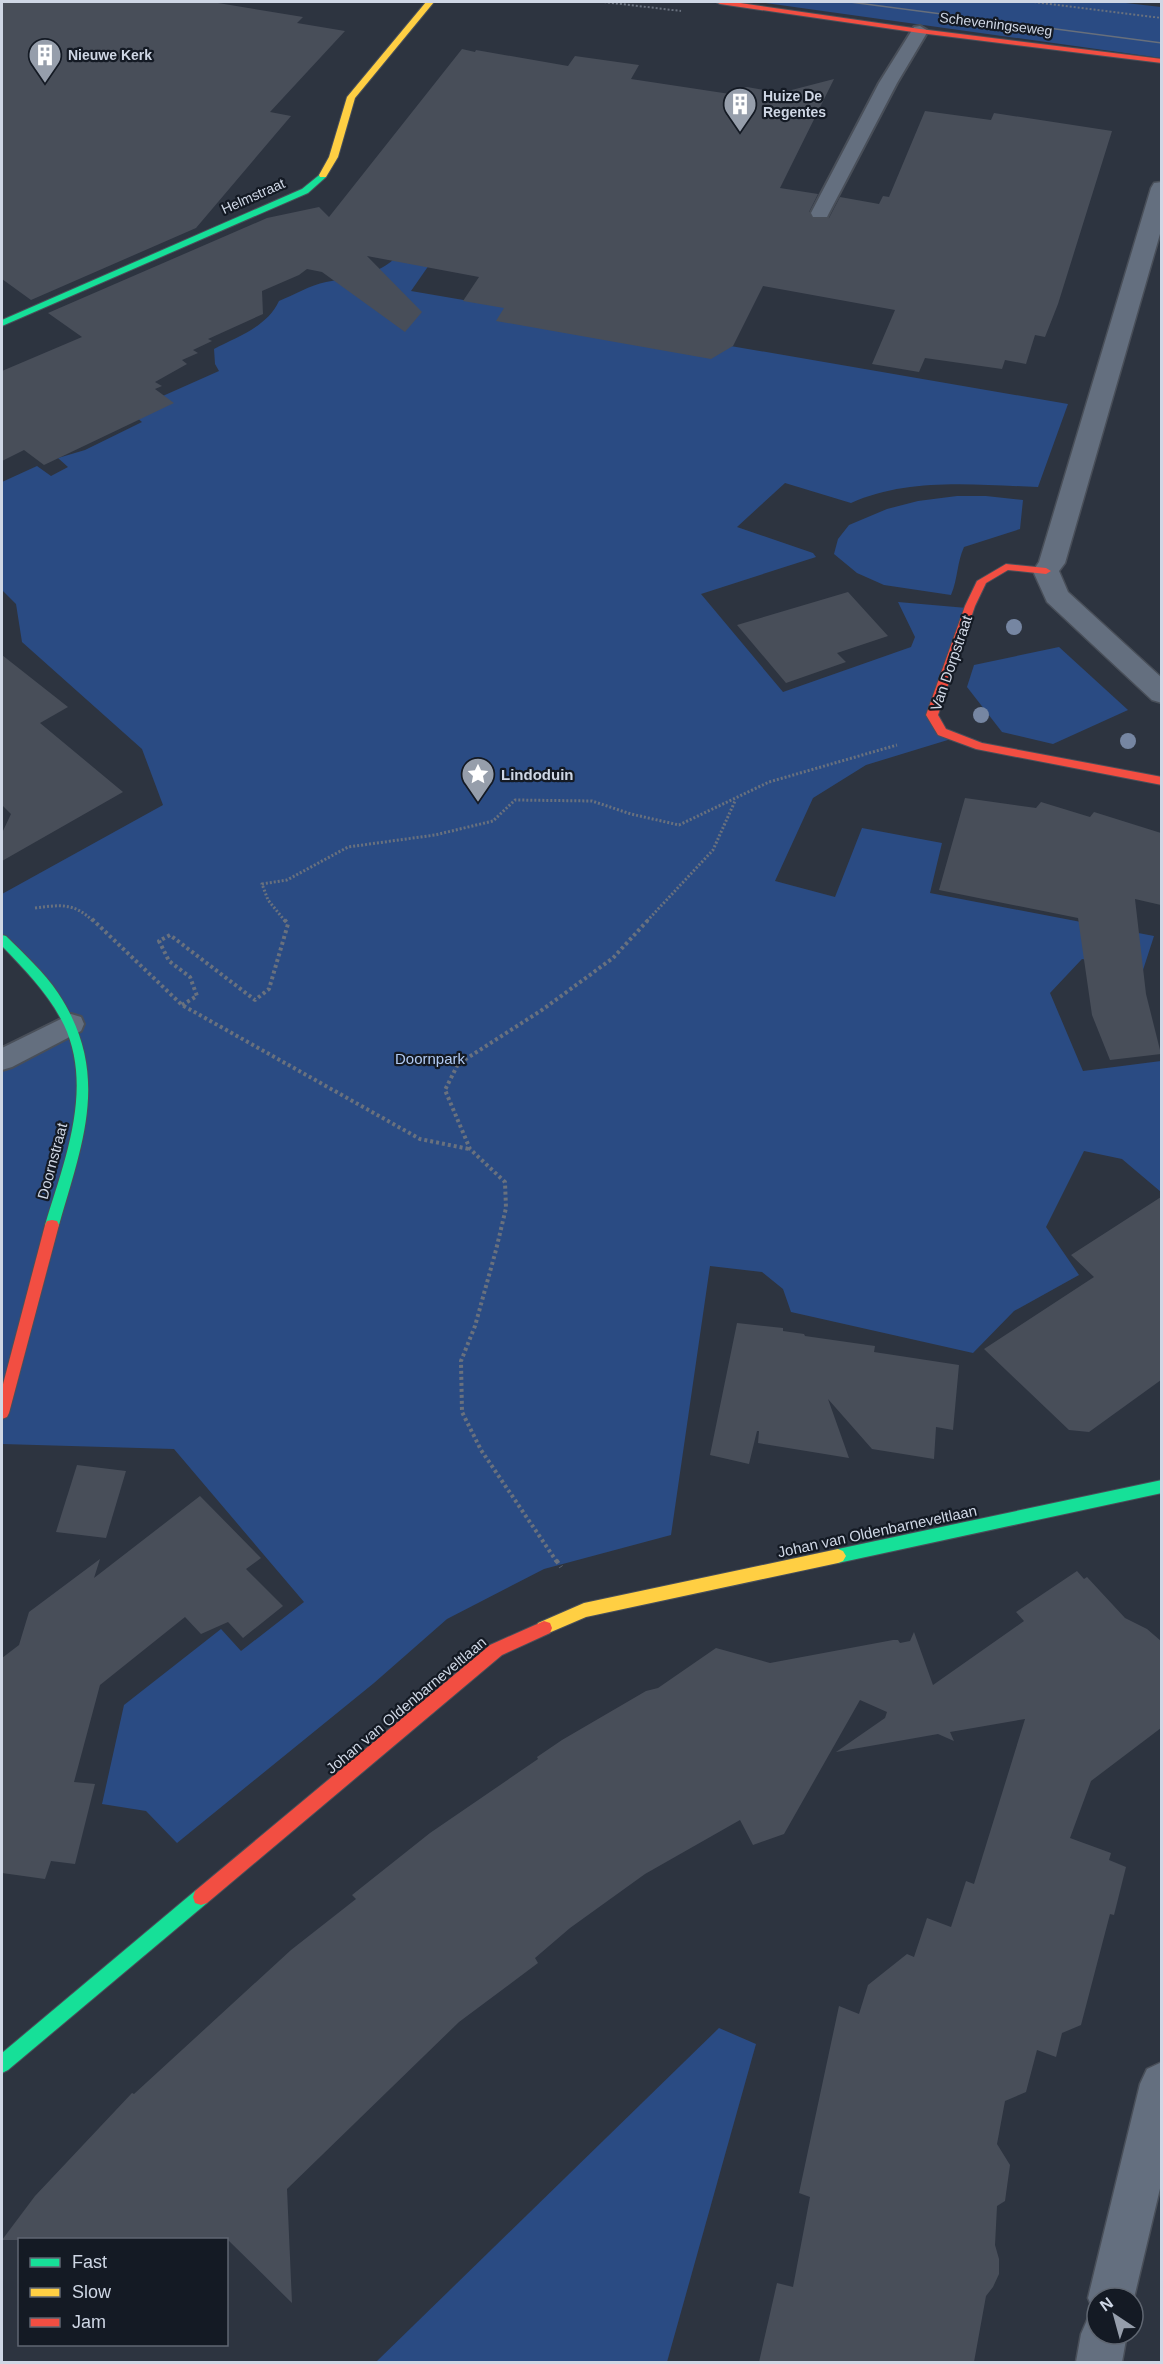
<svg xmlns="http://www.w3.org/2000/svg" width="1163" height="2364" viewBox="0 0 1163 2364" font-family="Helvetica,sans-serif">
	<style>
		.green { fill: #2a4b83 }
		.building { fill: #484e59 }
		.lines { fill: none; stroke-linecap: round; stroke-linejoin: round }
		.lane-casing { stroke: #494f59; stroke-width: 4 }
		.street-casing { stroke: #494f59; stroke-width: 3 }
		.fast-casing { stroke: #494f59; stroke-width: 2 }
		.slow-casing { stroke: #494f59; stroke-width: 2 }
		.jam-casing { stroke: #494f59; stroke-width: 2 }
		.path-far3 { stroke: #69717e; stroke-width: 2; stroke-dasharray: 2 2; stroke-linecap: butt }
		.path-far2 { stroke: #69717e; stroke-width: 3; stroke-dasharray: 2 2; stroke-linecap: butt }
		.path-far1 { stroke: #69717e; stroke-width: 4; stroke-dasharray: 3 3; stroke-linecap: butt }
		.path { stroke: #69717e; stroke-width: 4.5; stroke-dasharray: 4 4; stroke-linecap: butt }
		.lane { fill: #646f7f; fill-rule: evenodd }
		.street { fill: #646f7f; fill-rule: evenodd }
		.fast { fill: #16e098; fill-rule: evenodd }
		.slow { fill: #ffcf43; fill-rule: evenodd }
		.jam { fill: #f24e42; fill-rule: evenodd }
		.tram { stroke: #676f7c; stroke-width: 1.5 }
		.tree { fill: #7686a2 }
		.labels { text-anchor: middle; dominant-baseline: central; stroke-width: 4.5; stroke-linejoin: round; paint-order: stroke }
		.far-street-label { font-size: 14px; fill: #cfd7e5; stroke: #141a24 }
		.far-poi-label { font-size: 14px; font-weight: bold; fill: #cfd7e5; stroke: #141a24; text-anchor: start }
		.street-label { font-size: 15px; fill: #cfd7e5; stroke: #141a24 }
		.poi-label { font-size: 15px; font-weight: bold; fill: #cfd7e5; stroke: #141a24; text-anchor: start }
		.park-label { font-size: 15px; fill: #b1caf2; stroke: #141a24 }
	</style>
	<rect width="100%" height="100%" fill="#2d3440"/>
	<g class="green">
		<path d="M 758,2 L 1117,2 L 1161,7 L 1161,58 Z"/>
		<path d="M 399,255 L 436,255 L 411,291 L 1068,404 L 1038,487 C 976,485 909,477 851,503 L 785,483 L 737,527 L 813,553 L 816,557 L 701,594 L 783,692 L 911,647 L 915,637 L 898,602 L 967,608 L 927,713 L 951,739 L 866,765 L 813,798 L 775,881 L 835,897 L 862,828 L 942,843 L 930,893 L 1154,936 L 1143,970 L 1082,959 L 1050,993 L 1083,1071 L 1161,1061 L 1161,1192 L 1122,1159 L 1084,1151 L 1046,1227 L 1079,1275 L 1014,1311 L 973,1353 L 791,1312 L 783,1289 L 762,1272 L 710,1266 L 671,1535 L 544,1569 L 447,1619 L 374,1683 L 177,1843 L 146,1811 L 102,1804 L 124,1705 L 221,1629 L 241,1651 L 304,1602 L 174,1449 L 2,1444 L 2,1423 L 83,1118 L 53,989 L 2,938 L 2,894 L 163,805 L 142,749 L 22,642 L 16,604 L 2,590 L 2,482 L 37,466 L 51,476 L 68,467 L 58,458 L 85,450 L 142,422 L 129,411 L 219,371 L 215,364 L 214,349 C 238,336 267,327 279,301 C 294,295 310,285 326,282 C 357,276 375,277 399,255 Z"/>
		<path d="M 957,496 L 986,496 L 1023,500 L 1020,529 L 964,547 C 957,562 958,578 951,595 L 884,585 L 857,573 L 834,554 L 838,539 L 849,525 L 887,509 L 918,501 Z"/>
		<path d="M 1059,647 L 1128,710 L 1053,744 L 1002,732 L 967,687 L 974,665 Z"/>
		<path d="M 71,1024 L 81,1117 L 2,1413 L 2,1060 Z"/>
		<path d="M 719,2028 L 756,2044 L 667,2362 L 376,2362 Z"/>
	</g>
	<g class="building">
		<path d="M 2,2 L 212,2 L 303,17 L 297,23 L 345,31 L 270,112 L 291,116 L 196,228 L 31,300 L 2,279 Z"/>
		<path d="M 462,49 L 475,52 L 476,50 L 568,66 L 575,56 L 639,65 L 631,79 L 730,94 L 731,92 L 747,87 L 780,93 L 834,79 L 780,188 L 818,194 L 809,212 L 813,219 L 829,218 L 840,197 L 879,204 L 883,196 L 889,197 L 925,111 L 991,120 L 994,113 L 1112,131 L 1058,304 L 1045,337 L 1035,335 L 1026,364 L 1005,360 L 1002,369 L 925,358 L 919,372 L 872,364 L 895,310 L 763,286 L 733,346 L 711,359 L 496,321 L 504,308 L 463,301 L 479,277 L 367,256 L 422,312 L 405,332 L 322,272 L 307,269 L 299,275 L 262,291 L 263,314 L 208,339 L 212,341 L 193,350 L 198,353 L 182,360 L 187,364 L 155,382 L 162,386 L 155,389 L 174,403 L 44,465 L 24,450 L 2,461 L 2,371 L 82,337 L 48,313 L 267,218 L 319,207 L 329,217 Z"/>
		<path d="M 848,592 L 888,636 L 837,653 L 846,662 L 786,683 L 737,625 Z"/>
		<path d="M 2,655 L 68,707 L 40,723 L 123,792 L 2,861 L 2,833 L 11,814 L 2,805 Z"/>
		<path d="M 965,798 L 1036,808 L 1041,802 L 1090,817 L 1094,812 L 1161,833 L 1161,905 L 1135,899 L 1146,994 L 1161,1054 L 1110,1060 L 1092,1015 L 1078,918 L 939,890 Z"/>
		<path d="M 1161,1197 L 1161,1380 L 1089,1432 L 1069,1430 L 984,1349 L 1094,1277 L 1071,1255 Z"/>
		<path d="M 737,1323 L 783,1328 L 783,1331 L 804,1334 L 805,1336 L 875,1346 L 874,1352 L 959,1365 L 953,1430 L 936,1427 L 934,1459 L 872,1449 L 828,1399 L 849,1458 L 758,1443 L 759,1431 L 757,1431 L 749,1464 L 710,1455 Z"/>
		<path d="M 77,1465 L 126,1471 L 106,1538 L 56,1532 Z"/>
		<path d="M 200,1496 L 261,1558 L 246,1569 L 283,1606 L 243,1638 L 228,1622 L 201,1634 L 185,1617 L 100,1685 L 74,1782 L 95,1784 L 75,1864 L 51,1861 L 45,1879 L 2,1873 L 2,1658 L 19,1645 L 29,1612 L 100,1559 L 94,1578 Z"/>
		<path d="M 1077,1571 L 1084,1579 L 1087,1577 L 1125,1618 L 1147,1629 L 1161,1641 L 1161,1728 L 1091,1781 L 1070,1838 L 1111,1853 L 1109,1860 L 1126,1867 L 1114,1915 L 1110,1914 L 1081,2025 L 1062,2033 L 1056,2057 L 1037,2050 L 1026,2092 L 1005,2101 L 997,2144 L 1010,2165 L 1005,2201 L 997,2206 L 995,2245 L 999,2259 L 999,2274 L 993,2287 L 986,2296 L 974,2362 L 759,2362 L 777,2283 L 793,2287 L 810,2197 L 799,2193 L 839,2006 L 859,2014 L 868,1985 L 907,1954 L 914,1957 L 927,1918 L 951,1927 L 966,1881 L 974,1884 L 1025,1719 L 950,1732 L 954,1741 L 938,1734 L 836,1752 L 885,1718 L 887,1712 L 860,1700 L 784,1834 L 753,1845 L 740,1820 L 645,1874 L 570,1928 L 535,1958 L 538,1963 L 459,2022 L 287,2189 L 292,2303 L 228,2240 L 2,2240 L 35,2196 L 132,2093 L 134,2094 L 291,1950 L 356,1899 L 352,1895 L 430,1833 L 538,1759 L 537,1757 L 562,1740 L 646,1691 L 658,1688 L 716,1648 L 770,1663 L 893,1640 L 898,1640 L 900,1643 L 910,1641 L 914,1632 L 933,1685 L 1024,1621 L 1016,1612 Z"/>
	</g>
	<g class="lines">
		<g class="lane-casing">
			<g id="lane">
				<path d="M 920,26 L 928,31 L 897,83 L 829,213 L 827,217 L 813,217 L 811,213 L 879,83 L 914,27 Z"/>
				<path d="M 71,1014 L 81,1017 L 84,1024 L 81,1031 L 12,1067 L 2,1070 L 2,1048 Z"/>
			</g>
		</g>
		<g class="street-casing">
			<g id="street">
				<path d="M 1162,182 L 1162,227 L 1065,563 L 1059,571 L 1068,592 L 1162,678 L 1162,703 L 1152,700 L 1047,602 L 1033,571 L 1039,562 L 1151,188 L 1154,183 Z"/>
				<path d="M 1162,2062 L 1162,2180 L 1134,2298 L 1133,2301 L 1133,2298 L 1097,2298 L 1097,2334 L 1127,2334 L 1122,2362 L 1076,2362 L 1081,2334 L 1088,2318 L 1095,2314 L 1088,2298 L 1140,2084 L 1147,2069 Z"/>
			</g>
		</g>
		<g class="fast-casing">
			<g id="fast">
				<path d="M 323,172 L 326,173 L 326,177 L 308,193 L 2,326 L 2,320 L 302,189 Z"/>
				<path d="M 2,935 L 6,936 C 24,954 44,972 58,993 C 111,1073 83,1141 59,1225 L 57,1229 L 47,1229 L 45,1225 C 64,1162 94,1089 64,1025 C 49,994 25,970 2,946 Z"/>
				<path d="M 1162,1480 L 1162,1493 L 838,1563 L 833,1561 L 830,1556 L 833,1551 L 838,1549 Z"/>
				<path d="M 201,1889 L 207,1891 L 209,1897 L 207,1903 L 8,2070 L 2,2073 L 2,2053 L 195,1891 Z"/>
			</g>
		</g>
		<g class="slow-casing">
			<g id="slow">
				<path d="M 426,2 L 434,2 L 355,98 L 338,157 L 326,177 L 320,177 L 319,175 L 329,157 L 347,97 Z"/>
				<path d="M 838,1549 L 843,1551 L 846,1556 L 843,1561 L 838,1563 L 586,1617 L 544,1635 L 538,1633 L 536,1628 L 538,1623 L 584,1603 Z"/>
			</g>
		</g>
		<g class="jam-casing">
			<g id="jam">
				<path d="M 716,2 L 733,2 L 920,29 L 1162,59 L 1162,63 L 920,33 L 720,4 Z"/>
				<path d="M 1006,564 L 1046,568 L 1051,571 L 1046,574 L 1008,570 L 986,583 L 975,606 L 938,715 L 946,729 L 982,743 L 1162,777 L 1162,785 L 976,749 L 938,735 L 926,715 L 965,606 L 977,581 Z"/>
				<path d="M 52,1220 L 57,1221 L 59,1225 L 9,1413 L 7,1417 L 2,1419 L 2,1388 L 45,1225 L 47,1221 Z"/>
				<path d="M 544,1621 L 550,1623 L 552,1628 L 550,1633 L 502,1655 L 207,1903 L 201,1905 L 195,1903 L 193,1897 L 195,1891 L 490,1645 Z"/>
			</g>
		</g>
		<g class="path-far3">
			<path d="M 604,2 L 681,11"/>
			<path d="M 1034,2 L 1162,18"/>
		</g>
		<g class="path-far2">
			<path d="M 35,908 C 60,905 73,902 93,921"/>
			<path d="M 285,921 L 268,900 L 262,884 L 287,880 L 348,847 L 435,835 L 493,821 L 515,800 L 592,801 L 631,814 L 679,825 L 769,782 L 897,745"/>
			<path d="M 647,921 L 713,850 L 735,801"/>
		</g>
		<g class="path-far1">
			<path d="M 92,919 L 182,1005 L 420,1139 L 469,1149"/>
			<path d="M 182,1005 L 197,996 L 190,977 L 169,961 L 159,941 L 170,935 L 255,1000 L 269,989 L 288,924 L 284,919"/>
			<path d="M 557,1562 L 481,1450 L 462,1412 L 461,1361 L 475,1326 L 496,1250 L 506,1208 L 505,1182 L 470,1149 L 445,1090 L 458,1064 L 542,1010 L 613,958 L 649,919"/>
		</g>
		<path class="path" d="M 556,1560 L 561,1567"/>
		<use href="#lane" class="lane"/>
		<use href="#street" class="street"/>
		<use href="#fast" class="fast"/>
		<use href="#slow" class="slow"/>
		<use href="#jam" class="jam"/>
		<path class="tram" d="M 850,2 L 1162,43"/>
	</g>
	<g class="tree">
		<circle cx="1014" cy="627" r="8"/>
		<circle cx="981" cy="715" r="8"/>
		<circle cx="1128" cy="741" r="8"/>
	</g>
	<defs>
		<g id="building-pin" transform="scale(1.725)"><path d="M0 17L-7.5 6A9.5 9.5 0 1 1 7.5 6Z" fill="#969eab" stroke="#141a24"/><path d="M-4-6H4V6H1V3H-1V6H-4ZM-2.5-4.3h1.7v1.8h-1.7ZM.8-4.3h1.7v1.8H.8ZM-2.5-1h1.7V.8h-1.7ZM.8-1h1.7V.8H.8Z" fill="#fff"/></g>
		<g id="sight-pin" transform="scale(1.725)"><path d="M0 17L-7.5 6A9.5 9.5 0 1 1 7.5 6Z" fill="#969eab" stroke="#141a24"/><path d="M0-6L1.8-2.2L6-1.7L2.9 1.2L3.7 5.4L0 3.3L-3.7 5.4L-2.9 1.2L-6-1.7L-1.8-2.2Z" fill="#fff"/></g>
	</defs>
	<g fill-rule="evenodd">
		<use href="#building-pin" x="45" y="55"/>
		<use href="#building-pin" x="740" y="104"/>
		<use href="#sight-pin" x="478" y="774"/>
	</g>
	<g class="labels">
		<g class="far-street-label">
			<text transform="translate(996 24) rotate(7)">Scheveningseweg</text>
			<text transform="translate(253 196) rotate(-24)">Helmstraat</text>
		</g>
		<g class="far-poi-label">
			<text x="68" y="55">Nieuwe Kerk</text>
			<text x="763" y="96">Huize De<tspan x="763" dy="16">Regentes</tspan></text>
		</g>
		<g class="street-label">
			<text transform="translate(951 663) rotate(-71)">Van Dorpstraat</text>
			<text transform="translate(52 1161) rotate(-75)">Doornstraat</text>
			<text transform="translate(877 1531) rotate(-12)">Johan van Oldenbarneveltlaan</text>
			<text transform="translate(406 1705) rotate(-40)">Johan van Oldenbarneveltlaan</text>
		</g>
		<g class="poi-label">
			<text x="501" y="774">Lindoduin</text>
		</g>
		<g class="park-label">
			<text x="430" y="1058">Doornpark</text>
		</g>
	</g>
	<rect width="1163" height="2364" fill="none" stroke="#cfd7e5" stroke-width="6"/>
	<rect x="18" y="2238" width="210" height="108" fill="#141a24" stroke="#5f6671" stroke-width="1.5"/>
	<rect x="30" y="2258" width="30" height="9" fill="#16e098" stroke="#5f6671" stroke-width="1.5"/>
	<text x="72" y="2268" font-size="18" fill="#cfd7e5">Fast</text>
	<rect x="30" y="2288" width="30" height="9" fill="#ffcf43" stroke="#5f6671" stroke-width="1.5"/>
	<text x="72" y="2298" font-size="18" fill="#cfd7e5">Slow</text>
	<rect x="30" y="2318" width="30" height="9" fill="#f24e42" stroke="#5f6671" stroke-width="1.5"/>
	<text x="72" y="2328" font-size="18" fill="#cfd7e5">Jam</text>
	<g transform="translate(1115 2316) rotate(324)"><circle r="28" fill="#141a24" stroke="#5f6671" stroke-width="1.5"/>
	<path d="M0-4.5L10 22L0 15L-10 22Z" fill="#969eab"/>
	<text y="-9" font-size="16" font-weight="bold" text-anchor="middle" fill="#cfd7e5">N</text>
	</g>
</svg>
